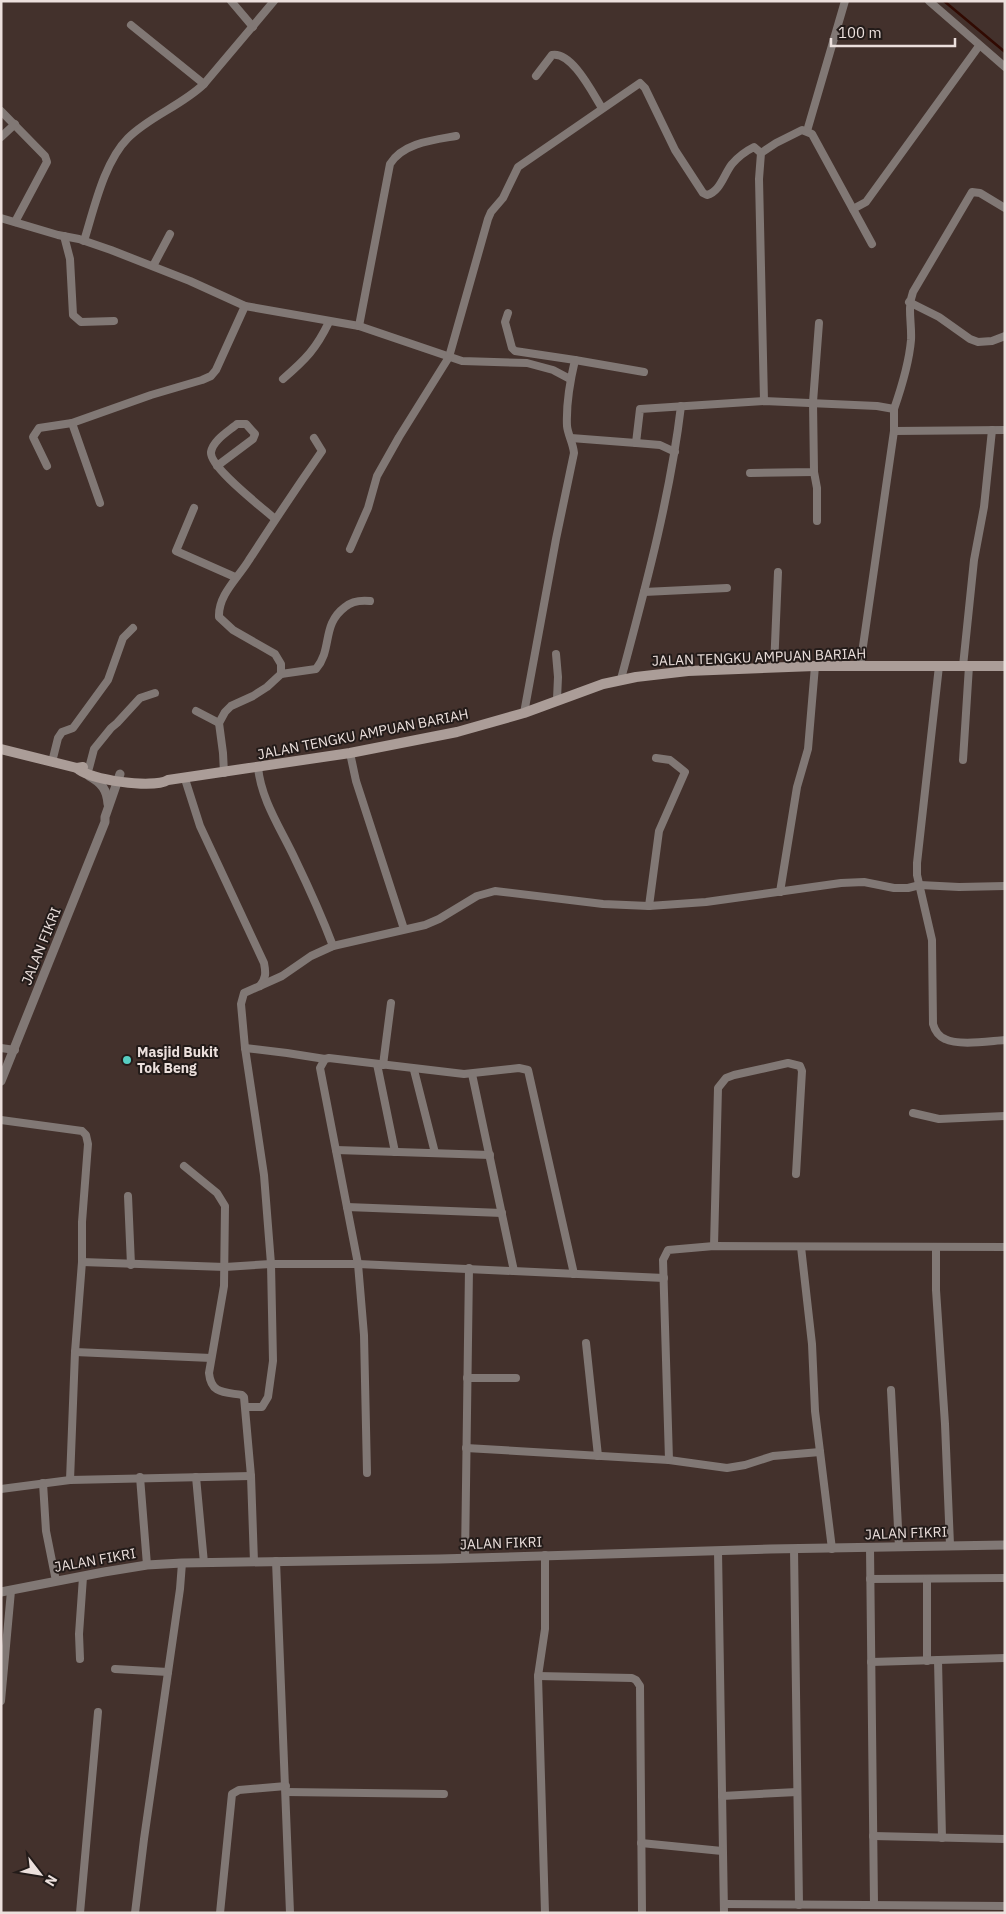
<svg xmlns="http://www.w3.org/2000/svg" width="1006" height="1914" viewBox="0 0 1006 1914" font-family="'IBM Plex Sans',sans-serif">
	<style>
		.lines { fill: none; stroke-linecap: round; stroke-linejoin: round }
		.stream { stroke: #310a02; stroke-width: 2.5 }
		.minor { stroke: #817875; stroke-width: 8 }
		.tertiary { stroke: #817875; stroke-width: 9 }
		.secondary { stroke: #ab9d98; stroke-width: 10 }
		.poi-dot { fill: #57cec2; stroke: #231b19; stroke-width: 2 }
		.labels { text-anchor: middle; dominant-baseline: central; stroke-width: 4; stroke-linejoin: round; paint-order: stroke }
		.street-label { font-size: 14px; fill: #ece0dd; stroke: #231b19 }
		.poi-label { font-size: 14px; font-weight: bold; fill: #ece0dd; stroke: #231b19; text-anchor: start }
	</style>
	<rect width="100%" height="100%" fill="#43312c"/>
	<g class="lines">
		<path class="stream" d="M 944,1 L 1005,52"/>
		<g class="minor">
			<path d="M 231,1 L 253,27"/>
			<path d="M 929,1 L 1005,67"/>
			<path d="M 131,25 L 204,84"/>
			<path d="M 536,76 L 552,55 C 572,51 593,94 602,108"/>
			<path d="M 1,111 L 45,156 L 47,162 L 15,222"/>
			<path d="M 807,131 L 845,1"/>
			<path d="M 1,137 L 15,124"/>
			<path d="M 853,209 L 866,202 L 979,46"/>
			<path d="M 1,218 L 58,235 L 79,239 L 111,250 L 190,281 L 245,306 L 359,326 L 462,361 L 527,363 L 553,370 L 570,379"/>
			<path d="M 64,236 L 70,259 L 73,315 L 81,322 L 114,321"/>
			<path d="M 84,241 C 94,209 104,162 128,138 C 150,116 181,106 204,84 L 274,1"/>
			<path d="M 153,266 L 170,234"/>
			<path d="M 909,302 L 939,317 L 970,339 L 978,342 L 992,341 L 1005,336"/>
			<path d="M 508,313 L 505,322 L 512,348 L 515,351 L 575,360"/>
			<path d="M 359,326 L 390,164 C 403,143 433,140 456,136"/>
			<path d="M 283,379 C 306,359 316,349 329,322"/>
			<path d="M 764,401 L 759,179 L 761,153 L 776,143 L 802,130 L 812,134 L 872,244"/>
			<path d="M 894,409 C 902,386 909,364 911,340 C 912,323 907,308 913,292 L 972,192 L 980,193 L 1005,208"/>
			<path d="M 72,423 L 100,503"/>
			<path d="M 894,431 L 1005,430"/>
			<path d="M 571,438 L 636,443 L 640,409 L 764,401 L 877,406 L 894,409 L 894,431 L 860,667"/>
			<path d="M 636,443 L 660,445 L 675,452"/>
			<path d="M 47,466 L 33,437 L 39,428 L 72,423 L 151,395 L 202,380 L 211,376 L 216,370 L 245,306"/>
			<path d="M 217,466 L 253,439 L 255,434 L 246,424 L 237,424 C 229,431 213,440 211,452 C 209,467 263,508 275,519"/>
			<path d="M 814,472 L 817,488 L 817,521"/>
			<path d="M 750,473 L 814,472 L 813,402 L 819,323"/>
			<path d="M 194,508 L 176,551 L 235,577"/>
			<path d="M 350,549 L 368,508 L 377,476 L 399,437 L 449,357 L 488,219 L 491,212 L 503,198 L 518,167 L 640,83 L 645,88 L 675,150 L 703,193 L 707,195 C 720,192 724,174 732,164 C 738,157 746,151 754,147 L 761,153"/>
			<path d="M 644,592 L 727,588"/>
			<path d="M 556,654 L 558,677 L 557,699"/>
			<path d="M 939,666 L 917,863 L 917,875 L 932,940 L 933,1024 C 935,1031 938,1036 945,1039 C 959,1046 989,1041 1005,1040"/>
			<path d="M 963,666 L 974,560 L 984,507 L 992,430"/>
			<path d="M 774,668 L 778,572"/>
			<path d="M 281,674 L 281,664 L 275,654 L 233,630 L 219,617 C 218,595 238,578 249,560 C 273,523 297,487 322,451 L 314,438"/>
			<path d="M 621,679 C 645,589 670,498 681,406"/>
			<path d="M 196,711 L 219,723"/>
			<path d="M 524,713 L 556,539 L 574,453 C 573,443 568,435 567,426 C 566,405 570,381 575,360 L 644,372"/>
			<path d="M 350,753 L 356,781 L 404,929"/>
			<path d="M 963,760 L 969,666"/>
			<path d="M 52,762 L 58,738 L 62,732 L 73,728 L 108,680 L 123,638 L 133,628"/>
			<path d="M 258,767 C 261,800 281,829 295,859 C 309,888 322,917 333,946"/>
			<path d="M 89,768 L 94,749 L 111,728 L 117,723 L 140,698 L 155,693"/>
			<path d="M 224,773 L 223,753 L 219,723 L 225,712 L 231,706 L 253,696 L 267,687 L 281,674 L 316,669 C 333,649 321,625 345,607 C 352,601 360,600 370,601"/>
			<path d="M 185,779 L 200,826 L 264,963 C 266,973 266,978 260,986"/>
			<path d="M 780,892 L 797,787 L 808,749 L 815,666"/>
			<path d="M 649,906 L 659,831 L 685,772 L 670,760 L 656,758"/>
			<path d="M 1,1048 L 15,1050"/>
			<path d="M 245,1048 L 287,1053 L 325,1059"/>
			<path d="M 377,1064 L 395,1152"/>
			<path d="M 383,1065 L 391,1003"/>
			<path d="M 414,1070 L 435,1153"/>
			<path d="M 472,1074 L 514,1271"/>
			<path d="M 913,1113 L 939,1119 L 1005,1116"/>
			<path d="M 1,1120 L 82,1131 L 86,1135 L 88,1144 L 82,1222 L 82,1262 L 75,1352 L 70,1480"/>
			<path d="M 336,1150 L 490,1155"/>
			<path d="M 184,1166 L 217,1193 L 225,1206 L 224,1286 L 209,1373 C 211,1394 224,1392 242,1395 L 244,1397 L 251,1476 L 254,1562"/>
			<path d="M 128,1196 L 131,1265"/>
			<path d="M 347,1207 L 502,1213"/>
			<path d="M 714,1246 L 718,1088 L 726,1078 L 734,1075 L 788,1063 L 800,1066 L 802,1071 L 796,1174"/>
			<path d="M 801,1247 L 812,1344 L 815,1411 L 832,1549"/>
			<path d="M 936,1248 L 936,1290 L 945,1424 L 950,1545"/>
			<path d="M 82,1262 L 225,1267 L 271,1264 L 358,1264 L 664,1278"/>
			<path d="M 586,1343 L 598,1456"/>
			<path d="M 75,1352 L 211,1358"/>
			<path d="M 467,1378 L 516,1378"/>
			<path d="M 891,1390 L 899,1547"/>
			<path d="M 246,1407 L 262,1407 L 268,1397 L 273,1361 L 271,1264 L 264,1175 L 245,1048 L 241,1004 L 244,993 L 282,976 L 311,956 L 333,946 L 425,925 L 439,919 L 477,896 L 495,891 L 603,904 L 649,906 L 706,902 L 841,883 L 864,882 L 894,888 L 908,888 L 920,885 L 959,887 L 1005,886"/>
			<path d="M 466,1448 L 669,1460 L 727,1468 L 745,1465 L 773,1456 L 820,1452"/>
			<path d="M 669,1460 L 663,1260 L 668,1250 L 714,1246 L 1005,1247"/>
			<path d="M 367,1473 L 364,1335 L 358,1264 L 320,1068 L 325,1059 L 329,1058 L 464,1074 L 519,1068 L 528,1070 L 574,1274"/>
			<path d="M 140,1477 L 147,1565"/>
			<path d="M 196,1477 L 204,1563"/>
			<path d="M 43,1483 L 46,1531 L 56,1581"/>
			<path d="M 1,1489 L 70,1480 L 251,1476"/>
			<path d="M 870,1548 L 874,1905"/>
			<path d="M 794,1549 L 799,1905"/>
			<path d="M 718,1551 L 724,1913"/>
			<path d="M 545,1555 L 545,1629 L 538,1676 L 545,1913"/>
			<path d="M 465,1558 L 469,1268"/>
			<path d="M 276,1561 L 290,1913"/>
			<path d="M 870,1579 L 1005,1578"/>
			<path d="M 927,1579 L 927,1661"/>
			<path d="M 80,1659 L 79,1634 L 83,1577"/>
			<path d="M 938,1660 L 942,1838"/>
			<path d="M 871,1662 L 1005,1658"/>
			<path d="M 115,1669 L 168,1672"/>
			<path d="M 538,1676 L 632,1678 L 636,1680 L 640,1686 L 642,1913"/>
			<path d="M 1,1701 L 11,1591"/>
			<path d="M 286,1792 L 444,1794"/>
			<path d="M 722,1796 L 797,1792"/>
			<path d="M 873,1836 L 1005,1839"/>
			<path d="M 641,1843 L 722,1851"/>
			<path d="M 724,1904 L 1005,1906"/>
			<path d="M 80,1913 L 98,1712"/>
			<path d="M 135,1913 L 144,1839 L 180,1589 L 182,1563"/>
			<path d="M 220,1913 L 232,1794 L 239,1790 L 286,1786"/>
		</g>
		<g class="tertiary">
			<path d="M 89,776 C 102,783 107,790 108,804"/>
			<path d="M 1,1081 L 105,822 L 105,817 L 120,774"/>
			<path d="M 1,1592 L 104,1572 L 147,1565 L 182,1563 L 440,1559 L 770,1549 L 1005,1545"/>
		</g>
		<g class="secondary">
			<path d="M 1,749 L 77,768 L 83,767"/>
			<path d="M 77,768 C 89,780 153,789 168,780 L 350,753 L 457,732 L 524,713 L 603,684 L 636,677 L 688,671 L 815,666 L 1005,666"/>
		</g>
	</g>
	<circle class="poi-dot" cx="127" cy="1060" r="5"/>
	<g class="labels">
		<g class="street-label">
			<text transform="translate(759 657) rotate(-2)">JALAN TENGKU AMPUAN BARIAH</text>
			<text transform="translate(363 734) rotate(-11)">JALAN TENGKU AMPUAN BARIAH</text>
			<text transform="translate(41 946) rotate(-68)">JALAN FIKRI</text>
			<text transform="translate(906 1533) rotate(-2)">JALAN FIKRI</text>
			<text transform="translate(501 1543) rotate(-2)">JALAN FIKRI</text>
			<text transform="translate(95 1560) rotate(-10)">JALAN FIKRI</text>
		</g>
		<g class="poi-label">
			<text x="137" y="1052">Masjid Bukit<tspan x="137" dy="16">Tok Beng</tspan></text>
		</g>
	</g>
	<rect width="1006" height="1914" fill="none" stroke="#ece0dd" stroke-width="5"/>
	<g transform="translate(40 1874) rotate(121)" stroke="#231b19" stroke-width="4" paint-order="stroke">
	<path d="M0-4L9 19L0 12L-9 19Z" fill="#ece0dd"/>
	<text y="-8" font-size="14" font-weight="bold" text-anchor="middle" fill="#ece0dd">N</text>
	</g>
	<path d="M831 38v8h124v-8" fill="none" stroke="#ece0dd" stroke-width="2.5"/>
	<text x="838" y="38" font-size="15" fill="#ece0dd" stroke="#231b19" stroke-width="4" paint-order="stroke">100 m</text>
</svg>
